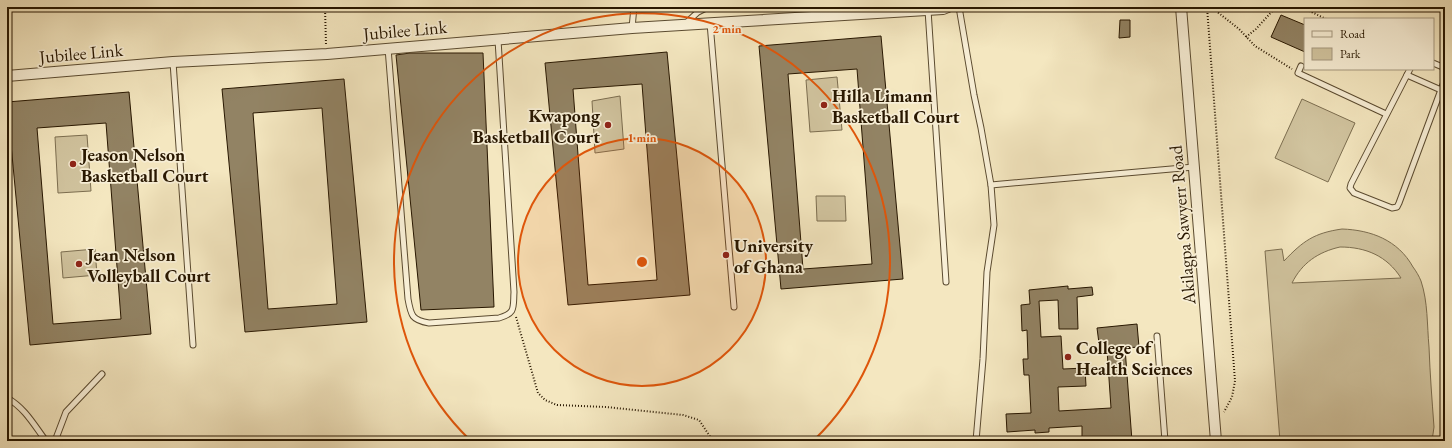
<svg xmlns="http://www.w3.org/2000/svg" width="1452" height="448" viewBox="0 0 1452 448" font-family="'EB Garamond',serif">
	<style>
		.green { fill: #d1c49f; stroke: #7c6e50; fill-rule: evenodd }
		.building { fill: #928364; stroke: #281700; fill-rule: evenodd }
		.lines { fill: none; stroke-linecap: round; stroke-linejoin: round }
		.service-casing { stroke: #5b4b30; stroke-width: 7 }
		.minor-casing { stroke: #5b4b30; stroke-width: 12 }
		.path { stroke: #281700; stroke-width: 2; stroke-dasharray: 1 2; stroke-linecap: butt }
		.service { stroke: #f8efd6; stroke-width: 5 }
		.minor { stroke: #f8efd6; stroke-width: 10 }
		.ring { fill: none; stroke: #de560b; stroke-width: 2 }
		.poi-dot { fill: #8f2418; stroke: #f8efd6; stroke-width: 1.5 }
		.labels { text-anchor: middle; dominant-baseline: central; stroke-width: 3.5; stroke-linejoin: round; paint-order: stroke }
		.street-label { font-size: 18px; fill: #281700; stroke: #f8efd6 }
		.poi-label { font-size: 18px; font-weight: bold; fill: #281700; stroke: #f8efd6; text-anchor: start }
		.centre { fill: #de560b; stroke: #f8efd6; stroke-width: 2 }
		.ring-label { font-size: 12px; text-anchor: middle; font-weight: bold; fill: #de560b; stroke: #f8efd6; stroke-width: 3.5; stroke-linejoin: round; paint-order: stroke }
	</style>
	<rect width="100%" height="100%" fill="#f4e7c0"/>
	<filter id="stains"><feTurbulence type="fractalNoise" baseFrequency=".005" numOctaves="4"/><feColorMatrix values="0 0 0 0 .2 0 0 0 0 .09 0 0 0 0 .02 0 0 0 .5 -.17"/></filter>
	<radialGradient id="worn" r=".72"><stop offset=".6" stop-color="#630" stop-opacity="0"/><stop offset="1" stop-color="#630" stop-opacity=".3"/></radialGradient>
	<g class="green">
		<path d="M 837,77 L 842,130 L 810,132 L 806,80 Z"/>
		<path d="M 620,96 L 624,149 L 595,153 L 592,101 Z"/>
		<path d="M 1302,99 L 1355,123 L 1328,182 L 1275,158 Z"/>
		<path d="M 87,135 L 91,191 L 58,193 L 55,137 Z"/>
		<path d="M 816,196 L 845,196 L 846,221 L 817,221 Z"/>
		<path d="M 1342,229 C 1371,230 1398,240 1413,267 C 1416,271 1419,276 1421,281 C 1428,302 1427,325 1429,347 C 1430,374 1432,400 1434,427 L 1432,441 L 1280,441 L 1265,251 L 1282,249 L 1284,261 C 1303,241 1314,233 1342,229 ZM 1340,247 C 1366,247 1387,256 1401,278 L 1292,283 C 1302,263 1318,252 1340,247 Z"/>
		<path d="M 95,249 L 97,275 L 63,278 L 61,252 Z"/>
	</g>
	<g class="building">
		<path d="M 1281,15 L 1305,25 L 1305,52 L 1271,37 Z"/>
		<path d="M 1120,20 L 1130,20 L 1130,37 L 1119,38 Z"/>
		<path d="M 881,36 L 903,279 L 781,289 L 759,46 ZM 857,69 L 872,264 L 803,269 L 788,74 Z"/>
		<path d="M 667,52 L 690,295 L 568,305 L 545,63 ZM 642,84 L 657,280 L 588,285 L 573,89 Z"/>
		<path d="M 410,53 L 483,53 L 494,307 L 421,310 L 396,55 Z"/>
		<path d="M 344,79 L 367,322 L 245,332 L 222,89 ZM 322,108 L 337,304 L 268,309 L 253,113 Z"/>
		<path d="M 129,92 L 151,334 L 30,345 L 7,102 ZM 106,123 L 121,319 L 53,324 L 37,128 Z"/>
		<path d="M 1068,286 L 1068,289 L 1092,287 L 1093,295 L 1077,297 L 1078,329 L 1059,329 L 1058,300 L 1039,301 L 1041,337 L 1061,336 L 1063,369 L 1085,368 L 1086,386 L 1058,387 L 1059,411 L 1111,408 L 1107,350 L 1100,351 L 1097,328 L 1137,324 L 1139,347 L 1125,348 L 1132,441 L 1082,441 L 1082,426 L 1049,428 L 1049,432 L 1035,433 L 1035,430 L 1007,432 L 1006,414 L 1031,413 L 1029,375 L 1024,375 L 1023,359 L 1028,359 L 1027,330 L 1022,331 L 1021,305 L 1030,304 L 1029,290 Z"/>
	</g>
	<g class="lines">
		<g class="service-casing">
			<g id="service">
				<path d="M 959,7 L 974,95 L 981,128 L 991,185 L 994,225 L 987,272 L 983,359 L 976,441"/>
				<path d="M 928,10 L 946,282"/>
				<path d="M 686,23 L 698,12 L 708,7"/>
				<path d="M 710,23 L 734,307"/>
				<path d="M 632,28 L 634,7"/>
				<path d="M 388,48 L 408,299 C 411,316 412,320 429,323 L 499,318 C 516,313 513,308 514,292 L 498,40"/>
				<path d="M 173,62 L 193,345"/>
				<path d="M 1433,63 L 1445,68"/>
				<path d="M 1301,66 L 1298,73 L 1386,114"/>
				<path d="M 1410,69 L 1351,184 L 1350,188 L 1354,193 L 1392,208 L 1397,207 L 1399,203 L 1445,79"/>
				<path d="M 1407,75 L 1441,90"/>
				<path d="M 991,185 L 1194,167"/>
				<path d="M 1157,336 L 1165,441"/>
				<path d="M 7,398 C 25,408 34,425 46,441"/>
				<path d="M 55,441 L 66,412 L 102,374"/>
			</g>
		</g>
		<g class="minor-casing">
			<g id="minor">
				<path d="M 1181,7 L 1216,441"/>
				<path d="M 7,76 L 173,62 L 327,54 L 632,28 L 943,9 L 948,7"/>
			</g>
		</g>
		<g class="path">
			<path d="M 325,7 L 326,45"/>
			<path d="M 1207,7 L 1235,381 L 1232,397 L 1224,412"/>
			<path d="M 1211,7 L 1239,29 L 1255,46 L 1292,69"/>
			<path d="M 1301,7 L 1326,19"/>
			<path d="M 1246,37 L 1256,29 L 1276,7"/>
			<path d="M 516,317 L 538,393 L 545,400 L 557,405 L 606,407 L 683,415 L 699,420 L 713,441"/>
		</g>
		<use href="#service" class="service"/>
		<use href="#minor" class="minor"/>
	</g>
	<circle cx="642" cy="262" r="124" fill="#de560b" fill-opacity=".12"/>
	<g class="ring">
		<circle cx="642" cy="262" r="124"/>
		<path d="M470 440A248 248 0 1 1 814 440"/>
	</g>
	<g class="poi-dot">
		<circle cx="824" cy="105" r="4"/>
		<circle cx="608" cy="125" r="4"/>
		<circle cx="73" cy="164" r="4"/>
		<circle cx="726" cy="255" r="4"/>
		<circle cx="79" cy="264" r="4"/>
		<circle cx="1068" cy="357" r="4"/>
	</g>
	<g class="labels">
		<g class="street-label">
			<text transform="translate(405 30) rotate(-5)">Jubilee Link</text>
			<text transform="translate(81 53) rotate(-5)">Jubilee Link</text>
			<text transform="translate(1182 225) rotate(-95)">Akilagpa Sawyerr Road</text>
		</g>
		<g class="poi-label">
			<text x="832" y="95">Hilla Limann<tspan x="832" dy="21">Basketball Court</tspan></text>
			<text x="600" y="115" text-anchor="end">Kwapong<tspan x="600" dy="21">Basketball Court</tspan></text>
			<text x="81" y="154">Jeason Nelson<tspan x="81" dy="21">Basketball Court</tspan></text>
			<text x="734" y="245">University<tspan x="734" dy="21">of Ghana</tspan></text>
			<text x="87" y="254">Jean Nelson<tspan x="87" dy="21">Volleyball Court</tspan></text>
			<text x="1076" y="347">College of<tspan x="1076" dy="21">Health Sciences</tspan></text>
		</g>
	</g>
	<circle cx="642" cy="262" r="6" class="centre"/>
	<g class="ring-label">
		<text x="727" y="33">2 min</text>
		<text x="642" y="142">1 min</text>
	</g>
	<rect width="1452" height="448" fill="none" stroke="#f4e7c0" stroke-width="24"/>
	<rect x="8" y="8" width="1436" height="432" fill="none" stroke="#281700" stroke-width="2"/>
	<rect x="12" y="12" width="1428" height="424" fill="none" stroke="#281700"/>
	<rect x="1304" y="18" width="130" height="52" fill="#f8efd6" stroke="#a59980"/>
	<rect x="1312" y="31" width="20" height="6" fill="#f8efd6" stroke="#a59980"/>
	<text x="1340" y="38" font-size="12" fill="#281700">Road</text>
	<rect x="1312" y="48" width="20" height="12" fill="#d1c49f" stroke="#a59980"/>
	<text x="1340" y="58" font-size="12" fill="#281700">Park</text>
	<rect width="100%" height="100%" filter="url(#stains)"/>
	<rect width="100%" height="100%" fill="url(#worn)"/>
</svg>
